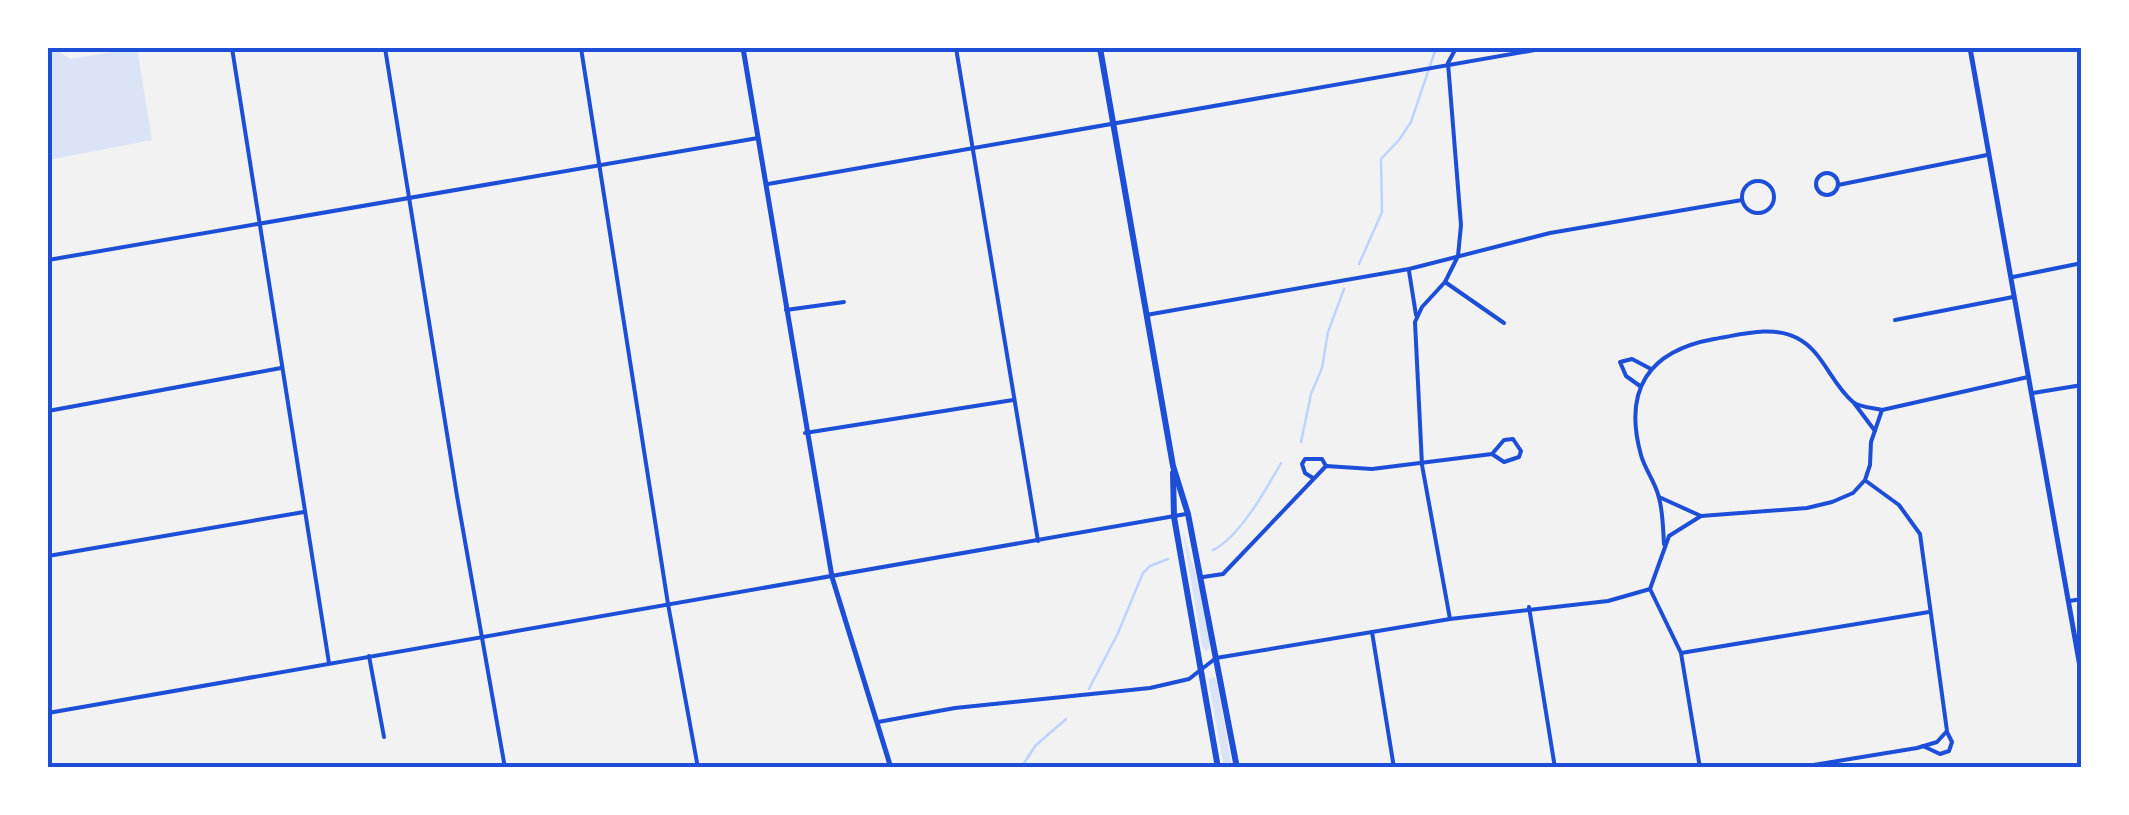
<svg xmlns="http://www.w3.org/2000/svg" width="2129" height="815" viewBox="0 0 2129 815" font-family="Literata,serif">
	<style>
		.green { fill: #dbe4f7 }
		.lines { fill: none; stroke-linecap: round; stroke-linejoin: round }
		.stream { stroke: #bfd3fe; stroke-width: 2.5 }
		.minor { stroke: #1d4ed8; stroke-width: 4 }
		.tertiary { stroke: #1d4ed8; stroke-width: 5 }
		.secondary { stroke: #1d4ed8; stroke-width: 6 }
		.neatline { fill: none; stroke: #1d4ed8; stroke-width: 4 }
	</style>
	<rect width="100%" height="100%" fill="#f2f2f2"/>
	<g class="green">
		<path d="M 48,48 L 53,48 L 70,59 L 137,48 L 152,140 L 48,160 Z"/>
		<path d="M 1182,528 L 1200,589 L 1210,644 L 1207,652 L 1202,646 Z"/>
		<path d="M 1214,677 L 1217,682 L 1232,767 L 1224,767 L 1209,684 L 1209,679 Z"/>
	</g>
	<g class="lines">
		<g class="stream">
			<path d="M 1359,264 L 1382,212 L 1381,159 L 1399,140 L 1411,122 L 1436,48"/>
			<path d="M 1301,442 L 1311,394 L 1322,368 L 1328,332 L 1344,289"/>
			<path d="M 1213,550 C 1239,538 1267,488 1281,463"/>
			<path d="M 1089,689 L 1118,633 L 1143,573 L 1150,566 L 1168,559"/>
			<path d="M 1021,768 L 1035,746 L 1066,719"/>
		</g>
		<g class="minor">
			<path d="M 232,48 L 329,663"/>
			<path d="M 385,48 L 457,496 L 505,768"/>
			<path d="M 581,48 L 668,604 L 698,768"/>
			<path d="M 956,48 L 1038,541"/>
			<circle cx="1827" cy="184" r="11"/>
			<circle cx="1758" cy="197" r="16"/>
			<path d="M 768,184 L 1546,48"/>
			<path d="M 1838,185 L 1987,155"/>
			<path d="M 48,260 L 758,138"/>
			<path d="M 1409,271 L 1416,315"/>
			<path d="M 2013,277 L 2082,263"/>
			<path d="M 1445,282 L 1504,323"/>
			<path d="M 786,310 L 844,302"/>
			<path d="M 1146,315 L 1409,269 L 1550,233 L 1742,200"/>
			<path d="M 1895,320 L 2013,297"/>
			<path d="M 1640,386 L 1626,376 L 1620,362 L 1632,359 L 1651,369"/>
			<path d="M 2033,393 L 2082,385"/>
			<path d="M 1854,403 L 1875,431"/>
			<path d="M 48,411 L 281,368"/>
			<path d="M 805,433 L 1013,400"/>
			<path d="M 1313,478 L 1305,473 L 1302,464 L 1305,459 L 1322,459 L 1326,466"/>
			<path d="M 1659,497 L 1701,516 L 1807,508 L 1832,502 L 1853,493 L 1865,480 L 1870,465 L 1871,442 L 1882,410 L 2028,377"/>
			<path d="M 1664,544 C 1663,529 1663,512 1659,498 C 1656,483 1645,470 1641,455 C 1623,390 1648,351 1714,339 C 1740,335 1772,325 1797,338 C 1823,351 1831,384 1853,402 C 1859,407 1873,408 1882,410"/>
			<path d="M 48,556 L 304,512"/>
			<path d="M 1203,577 L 1223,574 L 1326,466 L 1372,469 L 1492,454 L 1504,462 L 1519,457 L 1521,451 L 1513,439 L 1504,440 L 1492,454"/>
			<path d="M 1650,589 L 1681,653 L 1700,768"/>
			<path d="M 1650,589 L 1669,536 L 1701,516"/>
			<path d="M 2069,601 L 2082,599"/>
			<path d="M 1529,607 L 1555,768"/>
			<path d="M 1450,619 L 1422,465 L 1415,322 L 1422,307 L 1445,282 L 1458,256 L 1461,225 L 1448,63 L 1456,48"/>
			<path d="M 1372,632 L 1394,768"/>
			<path d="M 1681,653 L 1929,612"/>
			<path d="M 369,656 L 384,737"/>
			<path d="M 48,713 L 1186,514"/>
			<path d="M 878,722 L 955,708 L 1150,688 L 1189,679 L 1216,658 L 1450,619 L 1608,601 L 1650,589"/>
			<path d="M 1923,746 L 1940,754 L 1949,751 L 1952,742 L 1947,732"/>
			<path d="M 1795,768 L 1917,748 L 1937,742 L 1947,731 L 1920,534 L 1899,505 L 1866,481"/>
		</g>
		<g class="tertiary">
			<path d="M 743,48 L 832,577 L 891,768"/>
			<path d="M 1970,48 L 2082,678"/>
		</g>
		<g class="secondary">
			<path d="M 1100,48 L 1173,466 L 1188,514 L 1237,768"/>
			<path d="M 1173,473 L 1174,517 L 1218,768"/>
		</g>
	</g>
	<rect width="2129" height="815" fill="none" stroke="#ffffff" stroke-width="100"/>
	<rect x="50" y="50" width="2029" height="715" class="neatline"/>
</svg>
